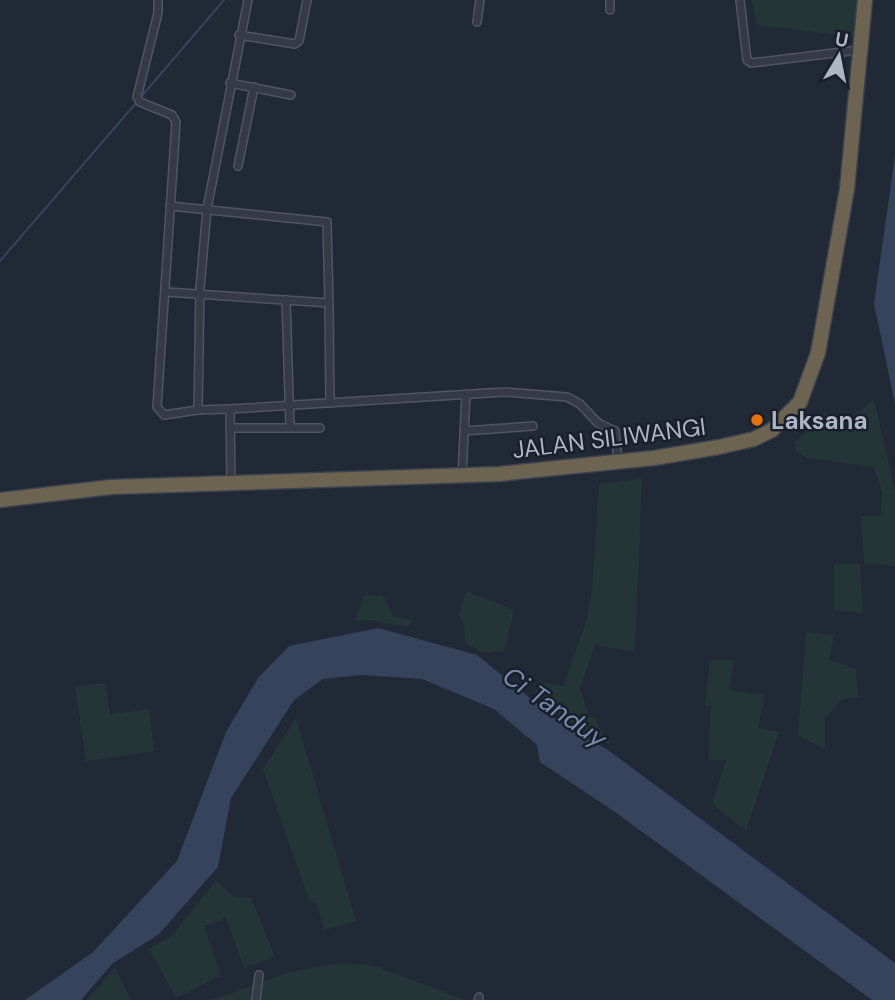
<svg xmlns="http://www.w3.org/2000/svg" width="895" height="1000" viewBox="0 0 895 1000" font-family="'DM Sans',sans-serif">
	<style>
		.green { fill: #243538 }
		.water { fill: #35435d }
		.lines { fill: none; stroke-linecap: round; stroke-linejoin: round }
		.stream { stroke: #35435d; stroke-width: 2 }
		.street-casing { stroke: #4f5561; stroke-width: 10 }
		.highway-casing { stroke: #3c424e; stroke-width: 17 }
		.street { stroke: #343b47; stroke-width: 7 }
		.highway { stroke: #6c6451; stroke-width: 14 }
		.food-dot { fill: #e8710a; stroke: #1a202b; stroke-width: 2.5 }
		.labels { text-anchor: middle; dominant-baseline: central; stroke-width: 5; stroke-linejoin: round; paint-order: stroke }
		.poi-label { font-size: 24px; font-weight: bold; fill: #aeb5c3; stroke: #1a202b; text-anchor: start }
		.street-label { font-size: 24px; fill: #aeb5c3; stroke: #1a202b }
		.water-label { font-size: 26px; font-style: italic; fill: #778aaa; stroke: #1a202b }
	</style>
	<rect width="100%" height="100%" fill="#212836"/>
	<g class="green">
		<path d="M 752,0 L 858,0 L 856,37 L 756,25 Z"/>
		<path d="M 874,399 L 895,491 L 895,566 L 864,564 L 861,516 L 881,516 L 882,492 L 874,467 L 806,458 L 796,450 L 794,443 L 825,413 C 844,423 860,413 874,399 Z"/>
		<path d="M 642,479 L 635,652 L 595,645 L 580,689 L 589,716 L 595,717 L 601,732 L 609,737 L 611,745 L 566,719 L 535,692 L 544,682 L 563,686 L 586,622 L 592,590 L 599,484 Z"/>
		<path d="M 834,564 L 860,564 L 863,613 L 834,610 Z"/>
		<path d="M 466,591 L 514,610 L 504,651 L 483,653 L 465,643 L 464,625 L 459,615 Z"/>
		<path d="M 364,595 L 383,595 L 393,616 L 413,620 L 408,627 L 371,620 L 355,621 Z"/>
		<path d="M 806,632 L 834,635 L 829,660 L 856,669 L 858,697 L 842,700 L 825,719 L 825,750 L 798,735 Z"/>
		<path d="M 710,660 L 734,660 L 729,690 L 765,694 L 758,728 L 779,732 L 746,831 L 712,804 L 726,760 L 708,760 L 711,706 L 705,705 Z"/>
		<path d="M 105,683 L 110,714 L 149,709 L 154,751 L 86,761 L 75,687 Z"/>
		<path d="M 296,718 L 356,921 L 324,930 L 317,904 L 309,900 L 263,769 Z"/>
		<path d="M 216,881 L 236,898 L 251,897 L 275,957 L 244,968 L 226,918 L 204,926 L 221,975 L 176,998 L 149,949 L 172,936 Z"/>
		<path d="M 339,963 L 375,966 L 465,1000 L 212,1000 L 290,972 Z"/>
		<path d="M 115,967 L 131,1000 L 87,1000 Z"/>
	</g>
	<g class="water">
		<path d="M 895,155 L 895,404 L 874,304 Z"/>
		<path d="M 378,628 L 477,655 L 562,724 L 608,750 L 895,963 L 895,1000 L 872,1000 L 615,812 L 540,762 L 537,745 L 494,709 L 422,679 L 362,675 L 323,679 L 294,700 L 231,798 L 218,867 L 159,934 L 112,964 L 81,1000 L 25,1000 L 93,952 L 177,861 L 226,732 L 258,678 L 289,646 Z"/>
	</g>
	<g class="lines">
		<g class="stream">
			<path d="M 140,98 L 224,0"/>
			<path d="M 0,261 L 136,103"/>
		</g>
		<g class="street-casing">
			<g id="street">
				<path d="M 158,0 L 158,13 L 137,97 L 140,102 L 172,115 L 176,122 L 157,407 L 164,415 L 198,410"/>
				<path d="M 610,0 L 610,10"/>
				<path d="M 740,0 L 747,60 L 751,63 L 859,50"/>
				<path d="M 477,22 L 480,0"/>
				<path d="M 239,35 L 295,44 L 299,41 L 307,0"/>
				<path d="M 230,83 L 291,95"/>
				<path d="M 238,166 L 254,87"/>
				<path d="M 170,206 L 327,222 L 329,303"/>
				<path d="M 166,292 L 329,303 L 330,403"/>
				<path d="M 286,300 L 290,427"/>
				<path d="M 230,409 L 505,392 L 567,397 L 580,404 L 598,423 L 615,431 L 618,461"/>
				<path d="M 230,428 L 320,428"/>
				<path d="M 464,431 L 533,426"/>
				<path d="M 462,476 L 466,395"/>
				<path d="M 231,482 L 230,409 L 198,410 L 200,288 L 207,209 L 248,0"/>
				<path d="M 256,1000 L 259,975"/>
				<path d="M 478,1000 L 479,997"/>
			</g>
		</g>
		<g class="highway-casing">
			<path id="highway" d="M 0,500 L 111,487 L 499,474 L 654,458 L 719,447 L 754,439 L 772,430 L 800,402 L 818,353 L 847,189 L 865,0"/>
		</g>
		<use href="#street" class="street"/>
		<use href="#highway" class="highway"/>
	</g>
	<circle class="food-dot" cx="757" cy="420" r="7"/>
	<g class="labels">
		<g class="poi-label">
			<text x="771" y="420">Laksana</text>
		</g>
		<g class="street-label">
			<text transform="translate(609 438) rotate(-7)">JALAN SILIWANGI</text>
		</g>
		<g class="water-label">
			<text transform="translate(555 707) rotate(35)">Ci Tanduy</text>
		</g>
	</g>
	<g transform="translate(839 56) rotate(10)" stroke="#1a202b" stroke-width="5" paint-order="stroke">
	<path d="M0-5L12 26L0 18L-12 26Z" fill="#aeb5c3"/>
	<text y="-10" font-size="19" font-weight="bold" text-anchor="middle" fill="#aeb5c3">U</text>
	</g>
</svg>
